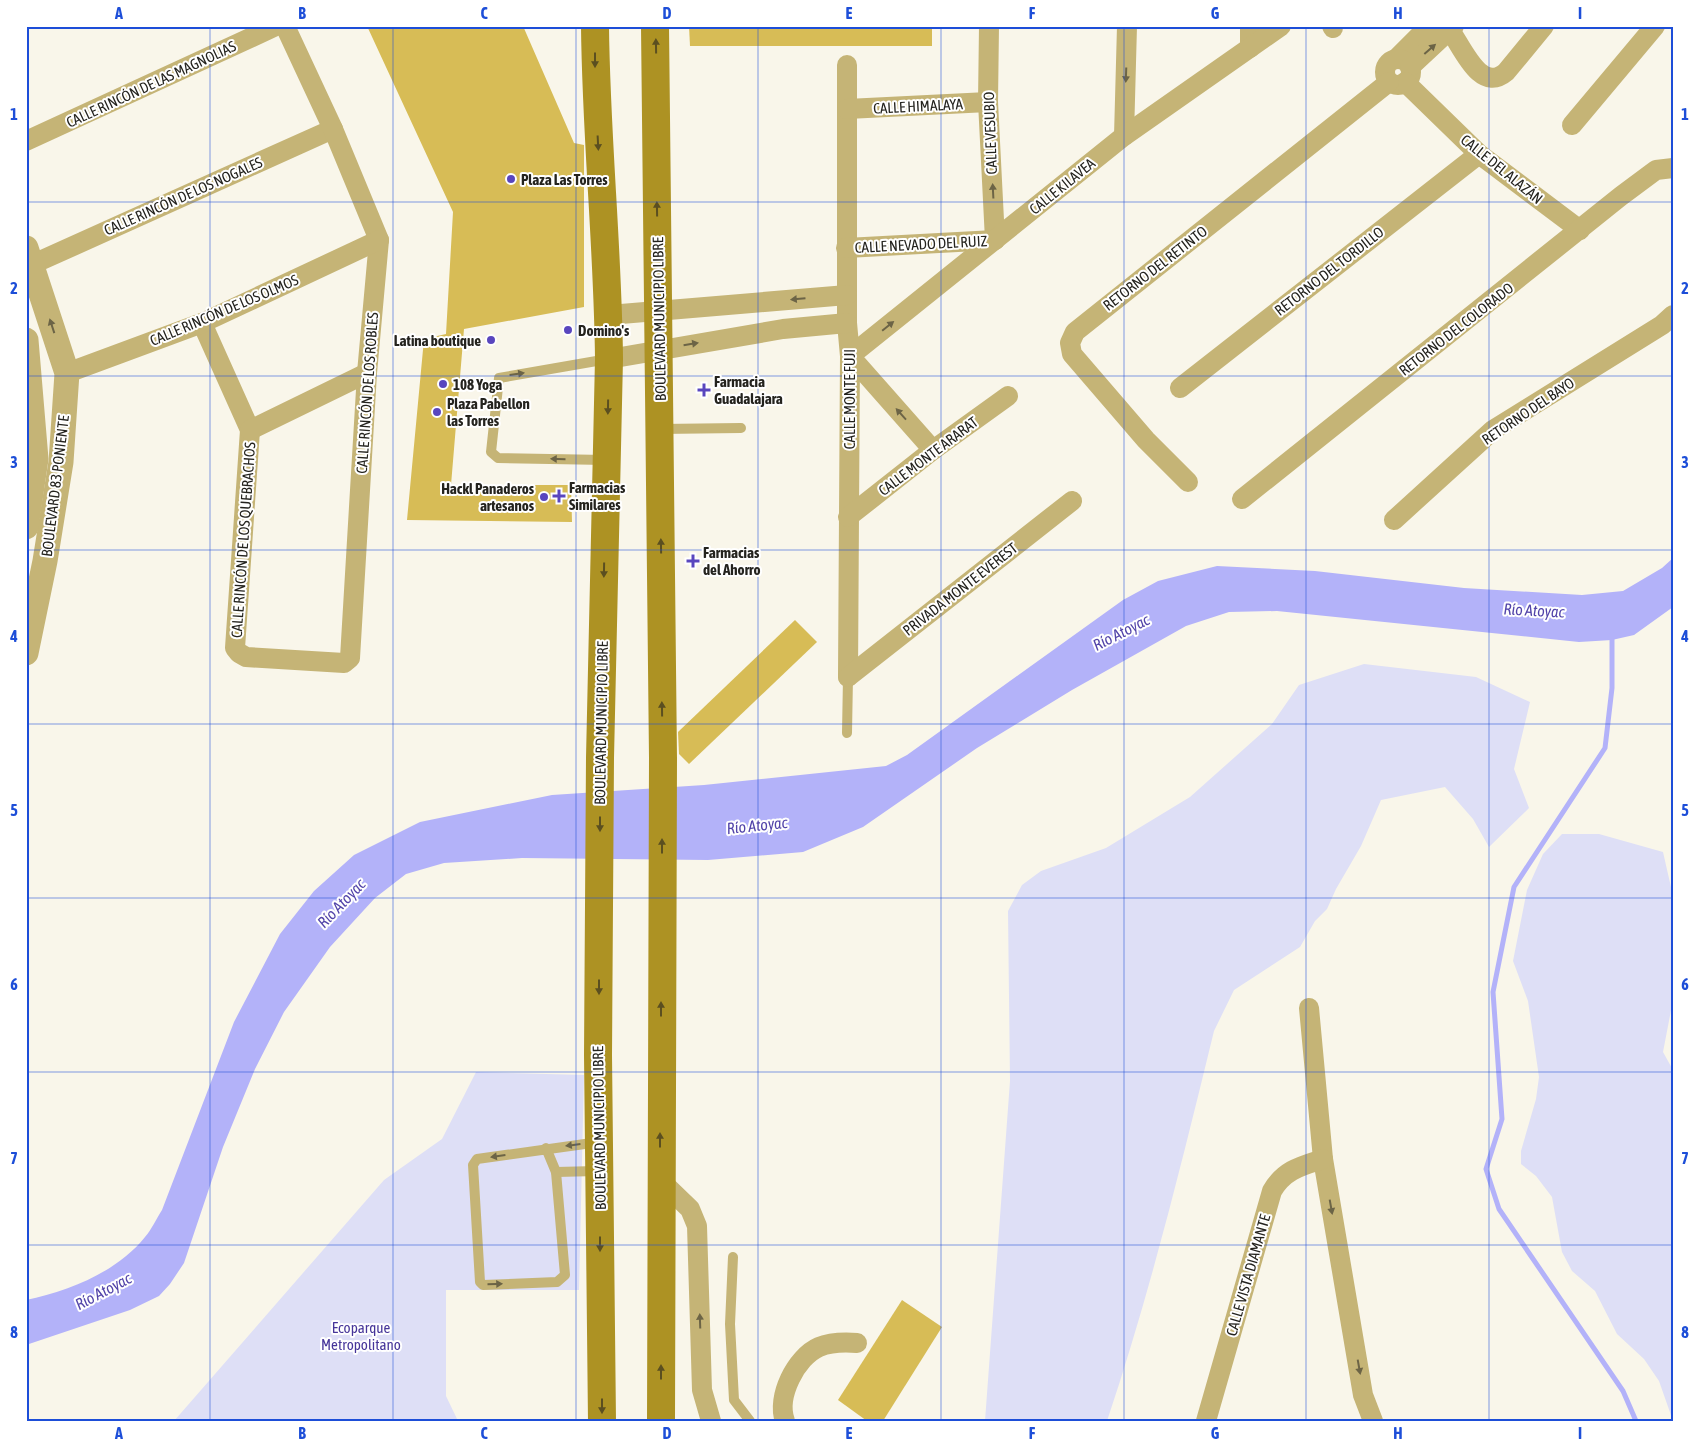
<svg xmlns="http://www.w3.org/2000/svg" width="1699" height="1447" viewBox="0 0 1699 1447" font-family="'Asap Condensed',sans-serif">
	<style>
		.green { fill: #dedff6 }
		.water { fill: #b3b2f9 }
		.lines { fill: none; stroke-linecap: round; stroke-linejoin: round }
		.stream { stroke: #b3b2f9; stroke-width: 5 }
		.building { fill: #d7bc56 }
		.service { stroke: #c5b476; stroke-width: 10 }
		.minor { stroke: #c5b476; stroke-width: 20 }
		.tertiary { stroke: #c5b476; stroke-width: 25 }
		.secondary { stroke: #ad9223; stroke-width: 28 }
		.oneway { fill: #5b4f20 }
		.oneway2 { fill: #6c6446 }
		.grid { fill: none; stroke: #1d4ed8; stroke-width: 1; stroke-opacity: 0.55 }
		.poi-dot { fill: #5946be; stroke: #fff; stroke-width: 2 }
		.labels { text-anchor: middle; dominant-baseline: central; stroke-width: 4; stroke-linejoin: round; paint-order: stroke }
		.street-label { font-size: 15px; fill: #24231e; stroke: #fff }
		.poi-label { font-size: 15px; font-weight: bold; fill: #24231e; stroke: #fff; text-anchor: start }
		.park-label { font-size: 15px; fill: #463599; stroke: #fff }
		.water-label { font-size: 16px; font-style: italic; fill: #5244a9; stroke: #fff }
		.neatline { fill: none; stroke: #1d4ed8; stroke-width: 2 }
		.grid-label { font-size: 16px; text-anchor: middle; font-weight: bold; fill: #1d4ed8 }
	</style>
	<rect width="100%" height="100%" fill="#f9f6ea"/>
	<g class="green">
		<path d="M 1364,664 L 1476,677 L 1530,702 L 1514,769 L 1529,808 L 1489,847 L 1473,819 L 1445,787 L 1381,800 L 1361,846 L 1336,889 L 1327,909 L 1315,921 L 1300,947 L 1234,990 L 1214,1031 C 1182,1162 1150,1293 1107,1421 L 985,1421 L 1010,1081 L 1008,911 L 1022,885 L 1041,871 L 1106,848 L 1190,797 L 1272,724 L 1299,685 Z"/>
		<path d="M 1562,834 L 1599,834 L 1663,852 L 1673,896 L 1673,1000 L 1663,1052 L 1673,1070 L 1673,1421 L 1659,1381 L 1644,1359 L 1617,1334 L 1595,1291 L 1572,1271 L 1562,1252 L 1552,1197 L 1536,1176 L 1521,1164 L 1521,1151 L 1536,1099 L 1539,1077 L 1528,1001 L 1513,961 L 1527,890 L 1543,854 Z"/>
		<path d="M 476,1072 L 584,1075 L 579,1290 L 446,1290 L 446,1396 L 458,1421 L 174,1421 L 384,1180 L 442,1139 Z"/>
	</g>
	<path class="water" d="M 1673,558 L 1673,607 L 1634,635 L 1612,640 L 1579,642 L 1277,611 L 1229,612 L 1186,626 L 1072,690 L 977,748 L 863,827 L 803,852 L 708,860 L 522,858 L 444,863 L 406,874 L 375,898 L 330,947 L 284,1012 L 255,1069 L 223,1147 L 184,1263 L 170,1284 L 159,1296 L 130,1310 L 26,1345 L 26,1300 C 69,1291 117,1272 145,1237 C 152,1229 156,1219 162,1210 L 234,1022 L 280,934 L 314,891 L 354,855 L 420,822 L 552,795 L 704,785 L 886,766 L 907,755 L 1123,600 L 1158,581 L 1217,566 L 1315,571 L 1464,588 L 1582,595 L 1623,591 L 1662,568 Z"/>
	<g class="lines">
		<path class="stream" d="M 1612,634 L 1612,688 L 1605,748 L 1514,887 L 1493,992 L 1502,1119 L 1486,1169 L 1499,1209 L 1623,1391 L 1636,1421"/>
	</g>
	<g class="building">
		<path d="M 367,26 L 523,26 L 574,143 L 584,145 L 584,307 L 464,329 L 451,485 L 571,485 L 572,522 L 407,520 L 424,339 L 446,334 L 453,212 Z"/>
		<path d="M 689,26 L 932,26 L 932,46 L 690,46 Z"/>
		<path d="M 795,620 L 817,642 L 689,764 L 679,754 L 678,732 Z"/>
		<path d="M 902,1300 L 942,1327 L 883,1421 L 867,1421 L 838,1400 Z"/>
	</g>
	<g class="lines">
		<g class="service">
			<path d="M 660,429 L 741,428"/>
			<path d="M 606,460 L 498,458 L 491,452 L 499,378 L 608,359"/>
			<path d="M 847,733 L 848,677"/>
			<path d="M 546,1148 L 556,1172 L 565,1275 L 557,1282 L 483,1285 L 480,1282 L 473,1165 L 477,1159 L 599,1142"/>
			<path d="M 556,1172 L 597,1171"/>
			<path d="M 733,1257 L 730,1324 L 734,1400 L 750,1421"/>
		</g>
		<g class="minor">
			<path d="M 989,26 L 988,102 L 995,240"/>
			<path d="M 1250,26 L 1250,48"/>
			<path d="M 1332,26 L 1333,28"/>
			<path d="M 1447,26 C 1461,43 1479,95 1506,72 L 1544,26"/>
			<path d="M 1396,59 L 1429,26"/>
			<circle cx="1398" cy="72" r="13"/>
			<path d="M 847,65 L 847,323 L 850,356 L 848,677"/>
			<path d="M 1410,67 L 1454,26"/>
			<path d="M 1405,82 L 1479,154 L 1580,230"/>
			<path d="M 847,109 L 988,102"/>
			<path d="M 1572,125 L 1655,26"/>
			<path d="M 1124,136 L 1127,26"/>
			<path d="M 26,141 L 276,26"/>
			<path d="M 846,248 L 995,240"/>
			<path d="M 33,264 L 333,129"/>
			<path d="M 609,315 L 847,295"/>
			<path d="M 202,323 L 250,430 L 235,648 L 239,653 L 246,657 L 344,663 L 350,658 L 367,373 L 379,240 L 333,129 L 285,26"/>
			<path d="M 609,359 L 783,329 L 847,323"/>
			<path d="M 67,373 L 202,323 L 379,240"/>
			<path d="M 1180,388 L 1479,154"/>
			<path d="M 250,430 L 367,373"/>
			<path d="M 933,450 L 850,356 L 1124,136 L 1281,26"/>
			<path d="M 1188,482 L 1146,440 L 1072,354 L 1070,343 L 1075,332 L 1389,82"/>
			<path d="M 1242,499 L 1621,196 L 1656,170 L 1673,168"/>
			<path d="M 848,517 L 933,450 L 1008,396"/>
			<path d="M 1394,520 L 1493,430 L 1662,325 L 1673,315"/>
			<path d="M 848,677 L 1072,501"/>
			<path d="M 1309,1008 L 1323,1159 L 1363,1395 L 1373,1421"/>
			<path d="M 660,1180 L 690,1209 L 697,1226 L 702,1390 L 711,1421"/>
			<path d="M 785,1421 C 776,1397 796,1357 819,1347 C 831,1342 844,1342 857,1343"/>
			<path d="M 1206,1421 L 1272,1191 C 1284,1170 1301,1166 1323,1159"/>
		</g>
		<g class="tertiary">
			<path d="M 26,248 L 67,373 L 61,462 L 45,561 L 26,653"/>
			<path d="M 26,340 L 36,459 L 26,527"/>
		</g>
		<g class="secondary">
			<path d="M 595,26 C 596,137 608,248 609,359 L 600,758 L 598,1055 L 602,1421"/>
			<path d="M 655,26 L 663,758 L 661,1421"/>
		</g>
	</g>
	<defs><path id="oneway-solid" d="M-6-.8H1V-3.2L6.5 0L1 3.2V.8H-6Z" transform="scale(1.25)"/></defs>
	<g class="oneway">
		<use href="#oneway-solid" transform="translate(656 46) rotate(-91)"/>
		<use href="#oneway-solid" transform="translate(595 60) rotate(90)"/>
		<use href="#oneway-solid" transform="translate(598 143) rotate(87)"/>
		<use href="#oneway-solid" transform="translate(657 209) rotate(-91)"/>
		<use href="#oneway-solid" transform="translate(608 407) rotate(91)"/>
		<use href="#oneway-solid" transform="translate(661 546) rotate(-91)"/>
		<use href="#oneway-solid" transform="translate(604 570) rotate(91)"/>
		<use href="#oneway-solid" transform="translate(662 709) rotate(-91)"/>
		<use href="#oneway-solid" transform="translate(600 824) rotate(90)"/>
		<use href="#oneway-solid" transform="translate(662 846) rotate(-90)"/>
		<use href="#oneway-solid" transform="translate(599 987) rotate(90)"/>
		<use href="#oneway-solid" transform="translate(661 1009) rotate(-90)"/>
		<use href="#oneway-solid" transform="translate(660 1140) rotate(-90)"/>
		<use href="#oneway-solid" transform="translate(600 1244) rotate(90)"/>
		<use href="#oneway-solid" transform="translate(661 1372) rotate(-90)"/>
		<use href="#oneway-solid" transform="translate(602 1406) rotate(90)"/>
	</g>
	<g class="oneway2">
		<use href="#oneway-solid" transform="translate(1430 49) rotate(-41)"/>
		<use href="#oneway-solid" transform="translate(1126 75) rotate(92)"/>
		<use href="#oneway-solid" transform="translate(993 191) rotate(-93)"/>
		<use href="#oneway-solid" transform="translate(798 299) rotate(175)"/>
		<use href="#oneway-solid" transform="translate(52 326) rotate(-108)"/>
		<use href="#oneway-solid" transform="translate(888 326) rotate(-39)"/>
		<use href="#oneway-solid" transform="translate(691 344) rotate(-9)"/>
		<use href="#oneway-solid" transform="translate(517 374) rotate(-8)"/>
		<use href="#oneway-solid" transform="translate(901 414) rotate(-132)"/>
		<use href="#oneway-solid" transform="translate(558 459) rotate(-179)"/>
		<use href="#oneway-solid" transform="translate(573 1145) rotate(173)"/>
		<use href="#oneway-solid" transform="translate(498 1156) rotate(172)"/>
		<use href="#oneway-solid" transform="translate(1331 1207) rotate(80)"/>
		<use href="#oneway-solid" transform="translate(495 1284) rotate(-2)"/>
		<use href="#oneway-solid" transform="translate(700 1321) rotate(-92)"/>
		<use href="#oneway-solid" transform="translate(1359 1367) rotate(80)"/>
	</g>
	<path class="grid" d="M 210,26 L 210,1421M 393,26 L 393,1421M 576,26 L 576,1421M 758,26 L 758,1421M 941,26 L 941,1421M 1124,26 L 1124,1421M 1306,26 L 1306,1421M 1489,26 L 1489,1421M 26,202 L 1673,202M 26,376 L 1673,376M 26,550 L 1673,550M 26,724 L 1673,724M 26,898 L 1673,898M 26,1072 L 1673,1072M 26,1245 L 1673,1245"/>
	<g class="poi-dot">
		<circle cx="511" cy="179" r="5"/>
		<circle cx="568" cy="330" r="5"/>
		<circle cx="491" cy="340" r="5"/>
		<circle cx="443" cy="384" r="5"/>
		<path d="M701.5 382.5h5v5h5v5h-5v5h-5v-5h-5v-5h5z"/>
		<circle cx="437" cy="412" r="5"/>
		<path d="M556.5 488.5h5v5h5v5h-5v5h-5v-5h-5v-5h5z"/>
		<circle cx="544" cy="497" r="5"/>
		<path d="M690.5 553.5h5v5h5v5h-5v5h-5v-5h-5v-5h5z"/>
	</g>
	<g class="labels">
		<g class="street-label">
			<text transform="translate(151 84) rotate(-25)">CALLE RINCÓN DE LAS MAGNOLIAS</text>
			<text transform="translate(918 106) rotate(-3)">CALLE HIMALAYA</text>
			<text transform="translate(990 133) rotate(-92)">CALLE VESUBIO</text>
			<text transform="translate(1502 169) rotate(39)">CALLE DEL ALAZÁN</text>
			<text transform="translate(1062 186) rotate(-39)">CALLE KILAVEA</text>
			<text transform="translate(183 196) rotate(-24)">CALLE RINCÓN DE LOS NOGALES</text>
			<text transform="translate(921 244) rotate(-3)">CALLE NEVADO DEL RUIZ</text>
			<text transform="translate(1155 268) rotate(-38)">RETORNO DEL RETINTO</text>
			<text transform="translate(1329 271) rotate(-38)">RETORNO DEL TORDILLO</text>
			<text transform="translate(224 310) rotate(-23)">CALLE RINCÓN DE LOS OLMOS</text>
			<text transform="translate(659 319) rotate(-91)">BOULEVARD MUNICIPIO LIBRE</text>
			<text transform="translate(1456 329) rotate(-38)">RETORNO DEL COLORADO</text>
			<text transform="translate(367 393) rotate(-86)">CALLE RINCÓN DE LOS ROBLES</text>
			<text transform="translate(849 399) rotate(-90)">CALLE MONTE FUJI</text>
			<text transform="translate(1528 411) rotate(-34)">RETORNO DEL BAYO</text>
			<text transform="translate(928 456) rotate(-37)">CALLE MONTE ARARAT</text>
			<text transform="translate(55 486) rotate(-83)">BOULEVARD 83 PONIENTE</text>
			<text transform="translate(243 540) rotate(-86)">CALLE RINCÓN DE LOS QUEBRACHOS</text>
			<text transform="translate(960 589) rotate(-38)">PRIVADA MONTE EVEREST</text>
			<text transform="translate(601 723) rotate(-89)">BOULEVARD MUNICIPIO LIBRE</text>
			<text transform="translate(599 1128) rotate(-91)">BOULEVARD MUNICIPIO LIBRE</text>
			<text transform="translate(1248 1275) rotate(-74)">CALLE VISTA DIAMANTE</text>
		</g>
		<g class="poi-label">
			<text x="521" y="179">Plaza Las Torres</text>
			<text x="578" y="330">Domino's</text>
			<text x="481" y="340" text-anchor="end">Latina boutique</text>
			<text x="714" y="381">Farmacia<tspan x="714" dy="17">Guadalajara</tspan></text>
			<text x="453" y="384">108 Yoga</text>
			<text x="447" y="403">Plaza Pabellon<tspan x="447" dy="17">las Torres</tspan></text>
			<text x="569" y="487">Farmacias<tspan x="569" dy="17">Similares</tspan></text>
			<text x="534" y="488" text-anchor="end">Hackl Panaderos<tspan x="534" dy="17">artesanos</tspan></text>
			<text x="703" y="552">Farmacias<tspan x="703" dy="17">del Ahorro</tspan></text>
		</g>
		<g class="park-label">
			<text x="361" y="1327">Ecoparque<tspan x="361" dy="17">Metropolitano</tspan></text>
		</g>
		<g class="water-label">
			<text transform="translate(1534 610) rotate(3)">Río Atoyac</text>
			<text transform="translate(1121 632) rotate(-27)">Río Atoyac</text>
			<text transform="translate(757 825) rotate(-6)">Río Atoyac</text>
			<text transform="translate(341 903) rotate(-46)">Río Atoyac</text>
			<text transform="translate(103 1291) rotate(-28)">Río Atoyac</text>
		</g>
	</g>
	<rect width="1699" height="1447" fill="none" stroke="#ffffff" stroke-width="55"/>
	<rect x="28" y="28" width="1644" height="1392" class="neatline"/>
	<g class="grid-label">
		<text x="119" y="19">A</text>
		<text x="302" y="19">B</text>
		<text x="484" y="19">C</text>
		<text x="667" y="19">D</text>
		<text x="849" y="19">E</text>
		<text x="1032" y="19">F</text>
		<text x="1215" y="19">G</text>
		<text x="1398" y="19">H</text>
		<text x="1580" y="19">I</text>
		<text x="14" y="120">1</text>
		<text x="1685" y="120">1</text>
		<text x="14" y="294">2</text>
		<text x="1685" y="294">2</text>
		<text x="14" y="468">3</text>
		<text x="1685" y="468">3</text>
		<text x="14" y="642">4</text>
		<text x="1685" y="642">4</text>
		<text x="14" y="816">5</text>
		<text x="1685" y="816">5</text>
		<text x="14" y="990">6</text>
		<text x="1685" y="990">6</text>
		<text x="14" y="1164">7</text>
		<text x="1685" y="1164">7</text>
		<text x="14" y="1338">8</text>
		<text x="1685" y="1338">8</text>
		<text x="119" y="1439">A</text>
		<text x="302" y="1439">B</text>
		<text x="484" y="1439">C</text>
		<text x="667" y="1439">D</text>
		<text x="849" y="1439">E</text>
		<text x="1032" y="1439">F</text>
		<text x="1215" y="1439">G</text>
		<text x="1398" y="1439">H</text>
		<text x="1580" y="1439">I</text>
	</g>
</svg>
